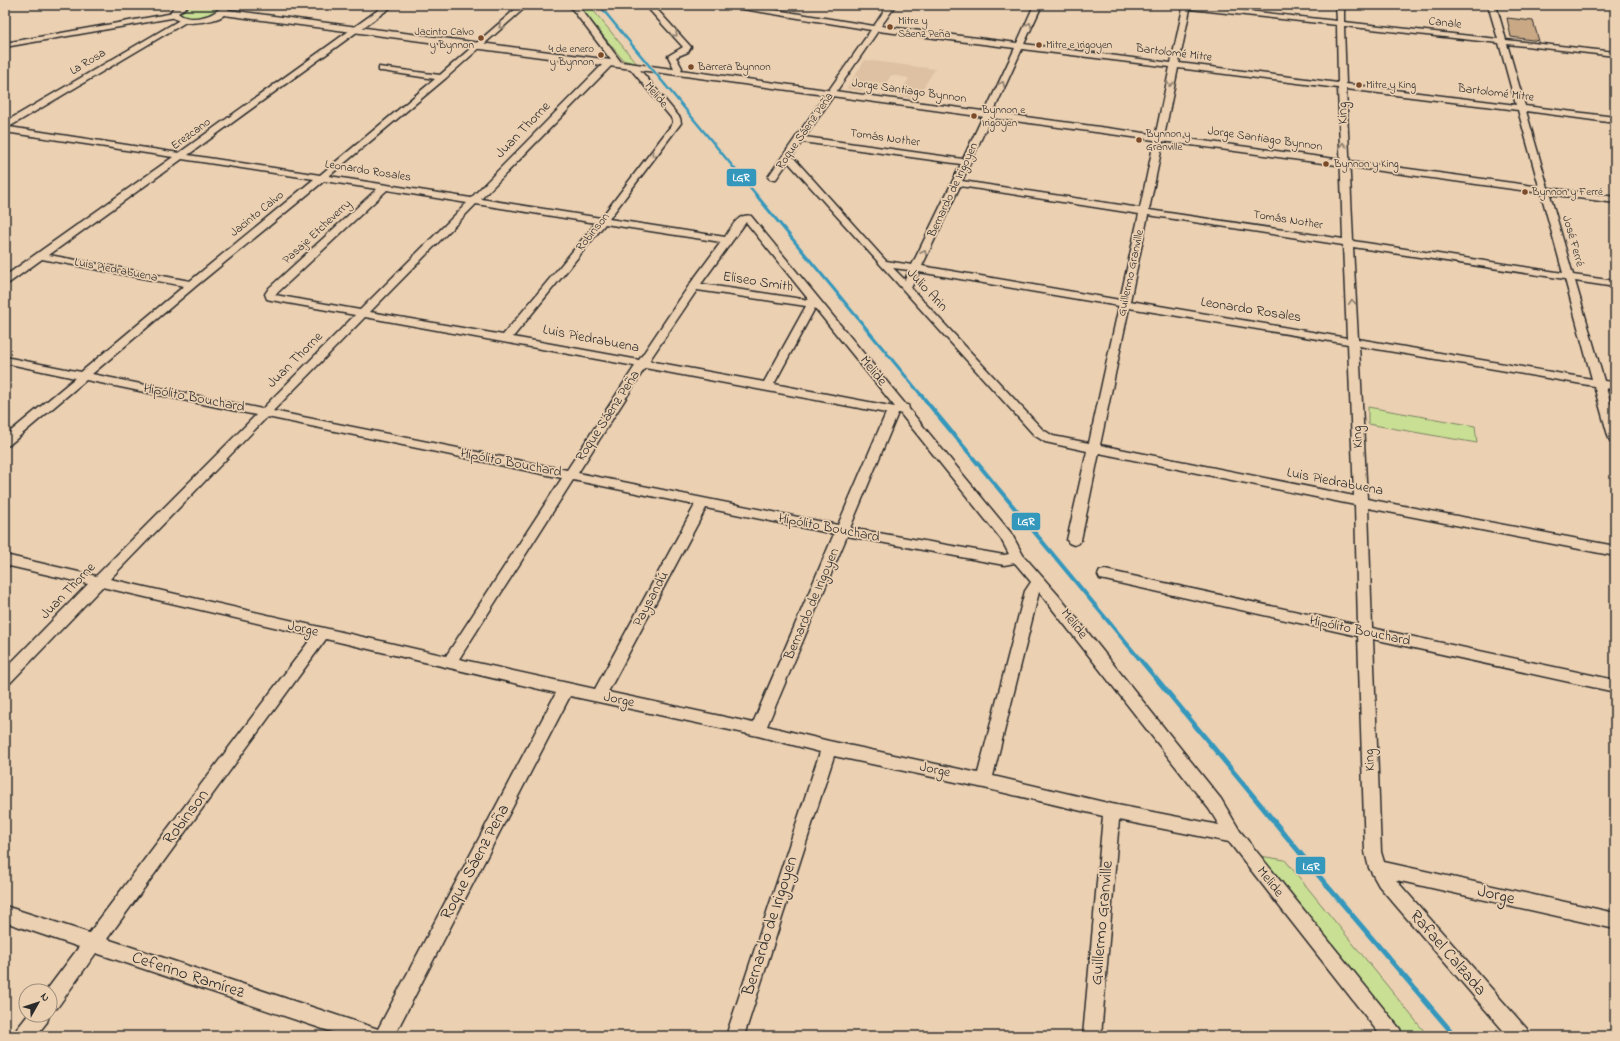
<svg xmlns="http://www.w3.org/2000/svg" width="1620" height="1041" viewBox="0 0 1620 1041" font-family="'Indie Flower',sans-serif">
	<style>
		.built { fill: #ddc1a2 }
		.green { fill: #c9df94; stroke: #7a8560 }
		.building { fill: #c9a885; stroke: #2b2b2b }
		.lines { fill: none; stroke-linecap: round; stroke-linejoin: round }
		.minor-casing { stroke: #2b2b2b; stroke-width: 3 }
		.tertiary-casing { stroke: #2b2b2b; stroke-width: 3 }
		.minor { fill: #ebd0b2; fill-rule: evenodd }
		.tertiary { fill: #ebd0b2; fill-rule: evenodd }
		.rail-1-far3-casing { stroke: #ebd0b2; stroke-width: 4.5 }
		.rail-1-far2-casing { stroke: #ebd0b2; stroke-width: 5.5 }
		.rail-1-far1-casing { stroke: #ebd0b2; stroke-width: 7 }
		.rail-1-casing { stroke: #ebd0b2; stroke-width: 8 }
		.rail-1-far3 { stroke: #3497bc; stroke-width: 2.5 }
		.rail-1-far2 { stroke: #3497bc; stroke-width: 3 }
		.rail-1-far1 { stroke: #3497bc; stroke-width: 4 }
		.rail-1 { stroke: #3497bc; stroke-width: 5 }
		.oneway { stroke: #8b7e6e }
		.bus-dot { fill: #7a4b2a; stroke: #ebd0b2; stroke-width: 1.5 }
		.labels { text-anchor: middle; dominant-baseline: central; stroke-width: 3.5; stroke-linejoin: round; paint-order: stroke }
		.far-bus-label { font-size: 11px; fill: #2b2b2b; stroke: #ebd0b2; text-anchor: start }
		.far-street-label { font-size: 12px; fill: #2b2b2b; stroke: #ebd0b2 }
		.street-label { font-size: 14px; fill: #2b2b2b; stroke: #ebd0b2 }
		.near-street-label { font-size: 17px; fill: #2b2b2b; stroke: #ebd0b2 }
		.line-badge { stroke: #ebd0b2; stroke-width: 1.5 }
		.badge-label { font-size: 11px; text-anchor: middle; font-weight: bold; fill: #fff }
	</style>
	<rect width="100%" height="100%" fill="#ebd0b2"/>
	<filter id="ink" filterUnits="userSpaceOnUse"><feTurbulence type="fractalNoise" baseFrequency=".025" numOctaves="2"/><feDisplacementMap in="SourceGraphic" scale="8" xChannelSelector="R" yChannelSelector="G"/><feConvolveMatrix kernelMatrix="1 2 1 2 8 2 1 2 1" color-interpolation-filters="sRGB"/></filter>
	<g filter="url(#ink)">
		<path class="built" d="M 865,60 L 888,63 L 935,69 L 916,99 L 899,96 L 909,78 L 891,75 L 886,84 L 867,81 L 862,91 L 846,89 Z"/>
		<g class="green">
			<path d="M 189,5 L 221,5 L 223,6 L 220,12 C 203,18 193,22 177,13 Z"/>
			<path d="M 578,5 L 589,5 L 637,64 L 623,60 Z"/>
			<path d="M 1368,407 L 1475,426 L 1477,443 L 1368,424 Z"/>
			<path d="M 1260,856 L 1285,860 L 1428,1036 L 1404,1036 Z"/>
		</g>
		<path class="building" d="M 1507,18 L 1533,21 L 1539,41 L 1511,37 Z"/>
		<g class="lines">
			<g class="minor-casing">
				<g id="minor">
					<path d="M 385,5 L 394,5 L 188,155 L 320,175 L 435,79 L 382,71 L 379,71 L 379,67 L 440,75 L 520,5 L 528,5 L 446,78 L 329,176 L 471,198 L 605,62 L 608,62 L 612,64 L 611,66 L 481,199 L 601,218 L 673,123 L 673,120 L 629,67 L 633,65 L 636,65 L 680,118 L 681,123 L 609,219 L 725,237 C 731,228 738,213 751,216 L 906,405 L 908,405 L 909,409 L 1011,533 L 1023,555 L 1058,595 L 1221,799 L 1240,831 L 1400,1029 L 1402,1036 L 1381,1036 L 1229,842 L 1119,820 L 1101,1036 L 1083,1036 L 1103,816 L 984,788 L 834,756 L 744,1036 L 726,1036 L 820,752 L 758,736 L 570,696 L 394,1036 L 344,1036 L 96,953 L 57,1008 L 50,1010 L 50,991 L 46,991 L 79,947 L 5,922 L 5,906 L 89,933 L 313,636 L 102,587 L 10,683 L 5,685 L 5,669 L 88,584 L 5,565 L 5,555 L 96,576 L 256,415 L 86,380 L 9,445 L 5,446 L 5,436 L 75,378 L 5,363 L 5,357 L 81,372 L 184,286 L 42,259 L 9,283 L 5,284 L 5,276 L 173,157 L 5,132 L 5,122 L 183,18 L 186,18 L 186,22 L 9,127 L 179,153 ZM 182,159 L 314,179 L 190,281 L 49,255 ZM 324,181 L 377,189 L 269,288 L 265,294 L 267,299 L 271,300 L 355,315 L 262,409 L 92,374 L 196,286 ZM 387,190 L 467,203 L 360,310 L 275,295 ZM 476,204 L 596,223 L 503,335 L 370,312 ZM 746,222 L 809,300 L 701,284 ZM 605,224 L 721,242 L 690,284 L 639,360 L 513,337 ZM 697,290 L 806,306 L 764,382 L 649,361 ZM 815,308 L 895,407 L 774,384 ZM 365,317 L 635,366 L 567,470 L 273,411 ZM 645,368 L 886,413 L 838,525 L 578,473 ZM 898,413 L 900,413 L 1001,539 L 1009,554 L 1004,555 L 850,528 ZM 267,417 L 562,478 L 446,656 L 110,579 ZM 573,480 L 695,505 L 595,689 L 459,659 ZM 706,508 L 834,534 L 753,723 L 608,692 ZM 847,536 L 1004,565 L 1015,563 L 1031,582 L 1025,591 L 978,773 L 829,741 L 767,726 ZM 1039,592 L 1209,809 L 1219,825 L 1112,804 L 993,776 ZM 326,639 L 556,693 L 378,1029 L 107,939 Z"/>
					<path d="M 645,5 L 653,5 L 691,47 L 688,52 L 676,57 L 682,68 L 679,74 L 673,74 L 672,72 L 674,68 L 668,56 L 683,47 Z"/>
					<path d="M 727,5 L 744,5 L 874,26 L 888,5 L 896,5 L 881,26 L 1017,43 L 1034,5 L 1042,5 L 1024,44 L 1171,63 L 1183,8 L 1172,5 L 1195,5 L 1337,21 L 1336,5 L 1344,5 L 1344,22 L 1498,39 L 1488,5 L 1496,5 L 1506,40 L 1615,52 L 1615,56 L 1507,44 L 1525,106 L 1615,117 L 1615,123 L 1526,111 L 1573,275 L 1615,281 L 1615,287 L 1575,281 L 1604,381 L 1615,382 L 1615,390 L 1606,388 L 1615,418 L 1615,443 L 1611,442 L 1609,439 L 1594,386 L 1359,346 L 1367,499 L 1615,546 L 1615,556 L 1368,508 L 1372,628 L 1615,680 L 1615,692 L 1373,639 L 1381,852 L 1384,862 L 1615,913 L 1615,929 L 1396,880 L 1527,1029 L 1529,1036 L 1508,1036 L 1379,886 L 1369,868 L 1365,852 L 1358,636 L 1105,580 L 1100,579 L 1098,575 L 1100,571 L 1105,570 L 1358,625 L 1355,505 L 1099,453 L 1081,540 L 1079,543 L 1074,545 L 1069,543 L 1067,540 L 1087,451 L 1045,442 L 1034,435 L 788,162 L 776,179 L 770,179 L 768,177 L 871,30 L 731,7 ZM 1190,9 L 1337,25 L 1338,83 L 1179,63 ZM 1344,26 L 1499,43 L 1516,105 L 1346,84 ZM 878,31 L 1015,48 L 963,159 L 805,137 ZM 1022,49 L 1170,67 L 1140,208 L 962,181 ZM 1178,68 L 1338,88 L 1343,239 L 1149,210 ZM 1346,89 L 1518,110 L 1563,273 L 1353,241 ZM 802,142 L 961,164 L 912,265 L 886,261 L 792,156 ZM 960,186 L 1139,214 L 1120,300 L 922,266 ZM 1148,215 L 1343,245 L 1347,338 L 1130,301 ZM 1353,247 L 1565,279 L 1592,379 L 1358,339 ZM 893,268 L 909,270 L 905,280 ZM 919,272 L 1119,306 L 1089,443 L 1053,436 L 1042,429 L 911,288 ZM 1129,308 L 1348,344 L 1354,496 L 1100,445 Z"/>
					<path d="M 174,13 L 177,13 L 177,17 L 5,47 L 5,43 Z"/>
					<path d="M 28,1015 L 49,1015 L 47,1022 L 36,1036 L 15,1036 L 17,1029 Z"/>
				</g>
			</g>
			<g class="tertiary-casing">
				<path id="tertiary" d="M 179,5 L 189,5 L 178,13 C 188,23 216,17 222,5 L 230,5 L 228,10 L 611,60 L 569,5 L 578,5 L 621,62 L 1615,197 L 1615,203 L 685,76 L 224,15 C 214,23 175,28 170,13 L 173,8 Z"/>
			</g>
			<use href="#minor" class="minor"/>
			<use href="#tertiary" class="tertiary"/>
			<g class="rail-1-far3-casing">
				<path id="rail-1-far3" d="M 599,5 L 739,174"/>
			</g>
			<g class="rail-1-far2-casing">
				<path id="rail-1-far2" d="M 738,173 L 922,396"/>
			</g>
			<g class="rail-1-far1-casing">
				<path id="rail-1-far1" d="M 921,395 L 1156,679"/>
			</g>
			<g class="rail-1-casing">
				<path id="rail-1" d="M 1156,678 L 1324,882 L 1455,1036"/>
			</g>
			<use href="#rail-1-far3" class="rail-1-far3"/>
			<use href="#rail-1-far2" class="rail-1-far2"/>
			<use href="#rail-1-far1" class="rail-1-far1"/>
			<use href="#rail-1" class="rail-1"/>
		</g>
		<defs><path id="oneway-chevron" d="M-2-3.5L2.5 0L-2 3.5" fill="none" stroke-width="1.6" stroke-linecap="round" stroke-linejoin="round"/></defs>
		<g class="oneway">
			<use href="#oneway-chevron" transform="translate(1029 25) rotate(-66)"/>
			<use href="#oneway-chevron" transform="translate(501 26) rotate(138)"/>
			<use href="#oneway-chevron" transform="translate(675 34) rotate(47)"/>
			<use href="#oneway-chevron" transform="translate(1002 84) rotate(-65)"/>
			<use href="#oneway-chevron" transform="translate(1170 84) rotate(101)"/>
			<use href="#oneway-chevron" transform="translate(1343 145) rotate(-91)"/>
			<use href="#oneway-chevron" transform="translate(654 154) rotate(127)"/>
			<use href="#oneway-chevron" transform="translate(924 253) rotate(-64)"/>
			<use href="#oneway-chevron" transform="translate(1352 302) rotate(-93)"/>
		</g>
	</g>
	<g class="bus-dot">
		<circle cx="890" cy="27" r="3.5"/>
		<circle cx="481" cy="38" r="3.5"/>
		<circle cx="1039" cy="45" r="3.5"/>
		<circle cx="601" cy="55" r="3.5"/>
		<circle cx="691" cy="67" r="3.5"/>
		<circle cx="1359" cy="85" r="3.5"/>
		<circle cx="974" cy="116" r="3.5"/>
		<circle cx="1139" cy="140" r="3.5"/>
		<circle cx="1326" cy="164" r="3.5"/>
		<circle cx="1525" cy="192" r="3.5"/>
	</g>
	<g class="labels">
		<g class="far-bus-label">
			<text x="898" y="21">Mitre y<tspan x="898" dy="13">Sáenz Peña</tspan></text>
			<text x="474" y="32" text-anchor="end">Jacinto Calvo<tspan x="474" dy="13">y Bynnon</tspan></text>
			<text x="1046" y="45">Mitre e Irigoyen</text>
			<text x="594" y="49" text-anchor="end">4 de enero<tspan x="594" dy="13">y Bynnon</tspan></text>
			<text x="698" y="67">Barrera Bynnon</text>
			<text x="1366" y="85">Mitre y King</text>
			<text x="982" y="110">Bynnon e<tspan x="982" dy="13">Irigoyen</tspan></text>
			<text x="1146" y="134">Bynnon y<tspan x="1146" dy="13">Granville</tspan></text>
			<text x="1334" y="164">Bynnon y King</text>
			<text x="1532" y="192">Bynnon y Ferré</text>
		</g>
		<g class="far-street-label">
			<text transform="translate(1445 23) rotate(6)">Canale</text>
			<text transform="translate(1174 53) rotate(7)">Bartolomé Mitre</text>
			<text transform="translate(88 62) rotate(-31)">La Rosa</text>
			<text transform="translate(909 91) rotate(8)">Jorge Santiago Bynnon</text>
			<text transform="translate(1496 93) rotate(7)">Bartolomé Mitre</text>
			<text transform="translate(656 95) rotate(50)">Melide</text>
			<text transform="translate(805 131) rotate(-55)">Roque Sáenz Peña</text>
			<text transform="translate(191 134) rotate(-36)">Erezcano</text>
			<text transform="translate(885 138) rotate(8)">Tomás Nother</text>
			<text transform="translate(1265 139) rotate(8)">Jorge Santiago Bynnon</text>
			<text transform="translate(368 171) rotate(9)">Leonardo Rosales</text>
			<text transform="translate(953 190) rotate(-65)">Bernardo de Irigoyen</text>
			<text transform="translate(257 214) rotate(-39)">Jacinto Calvo</text>
			<text transform="translate(1288 220) rotate(9)">Tomás Nother</text>
			<text transform="translate(317 232) rotate(-43)">Pasaje Etcheverry</text>
			<text transform="translate(593 232) rotate(-51)">Robinson</text>
			<text transform="translate(1573 241) rotate(74)">José Ferré</text>
			<text transform="translate(116 270) rotate(11)">Luis Piedrabuena</text>
			<text transform="translate(1131 273) rotate(-78)">Guillermo Granville</text>
		</g>
		<g class="street-label">
			<text transform="translate(1343 113) rotate(-91)">King</text>
			<text transform="translate(523 130) rotate(-46)">Juan Thorne</text>
			<text transform="translate(758 282) rotate(9)">Eliseo Smith</text>
			<text transform="translate(927 290) rotate(47)">Julio Arin</text>
			<text transform="translate(1251 310) rotate(9)">Leonardo Rosales</text>
			<text transform="translate(591 339) rotate(11)">Luis Piedrabuena</text>
			<text transform="translate(295 360) rotate(-45)">Juan Thorne</text>
			<text transform="translate(873 371) rotate(51)">Melide</text>
			<text transform="translate(194 398) rotate(11)">Hipólito Bouchard</text>
			<text transform="translate(608 416) rotate(-57)">Roque Sáenz Peña</text>
			<text transform="translate(1358 437) rotate(-93)">King</text>
			<text transform="translate(511 463) rotate(11)">Hipólito Bouchard</text>
			<text transform="translate(1335 482) rotate(11)">Luis Piedrabuena</text>
			<text transform="translate(829 528) rotate(11)">Hipólito Bouchard</text>
			<text transform="translate(68 591) rotate(-46)">Juan Thorne</text>
			<text transform="translate(651 599) rotate(-62)">Paysandú</text>
			<text transform="translate(812 604) rotate(-67)">Bernardo de Irigoyen</text>
			<text transform="translate(1074 624) rotate(52)">Melide</text>
			<text transform="translate(303 629) rotate(13)">Jorge</text>
			<text transform="translate(1360 631) rotate(12)">Hipólito Bouchard</text>
			<text transform="translate(619 700) rotate(12)">Jorge</text>
			<text transform="translate(1370 760) rotate(-92)">King</text>
			<text transform="translate(935 770) rotate(12)">Jorge</text>
			<text transform="translate(1270 882) rotate(52)">Melide</text>
		</g>
		<g class="near-street-label">
			<text transform="translate(186 817) rotate(-53)">Robinson</text>
			<text transform="translate(475 862) rotate(-62)">Roque Sáenz Peña</text>
			<text transform="translate(1496 895) rotate(13)">Jorge</text>
			<text transform="translate(1102 923) rotate(-85)">Guillermo Granville</text>
			<text transform="translate(770 926) rotate(-72)">Bernardo de Irigoyen</text>
			<text transform="translate(1448 953) rotate(49)">Rafael Calzada</text>
			<text transform="translate(188 975) rotate(18)">Ceferino Ramírez</text>
		</g>
	</g>
	<g class="line-badge">
		<rect x="726" y="168" width="31" height="19" rx="4" fill="#3497bc"/>
		<rect x="1011" y="512" width="30" height="19" rx="4" fill="#3497bc"/>
		<rect x="1295" y="856" width="31" height="19" rx="4" fill="#3497bc"/>
	</g>
	<g class="badge-label">
		<text x="741" y="181">LGR</text>
		<text x="1026" y="525">LGR</text>
		<text x="1311" y="870">LGR</text>
	</g>
	<rect width="1620" height="1041" fill="none" stroke="#ebd0b2" stroke-width="20"/>
	<rect x="10" y="10" width="1600" height="1021" fill="none" stroke="#2b2b2b" stroke-width="1.5" filter="url(#ink)"/>
	<g transform="translate(38 1003) rotate(51)"><circle r="19" fill="#ebd0b2" stroke="#9e8e7c"/>
	<path d="M0-3L7 15L0 10L-7 15Z" fill="#2b2b2b"/>
	<text y="-6" font-size="11" font-weight="bold" text-anchor="middle" fill="#2b2b2b">N</text>
	</g>
</svg>
